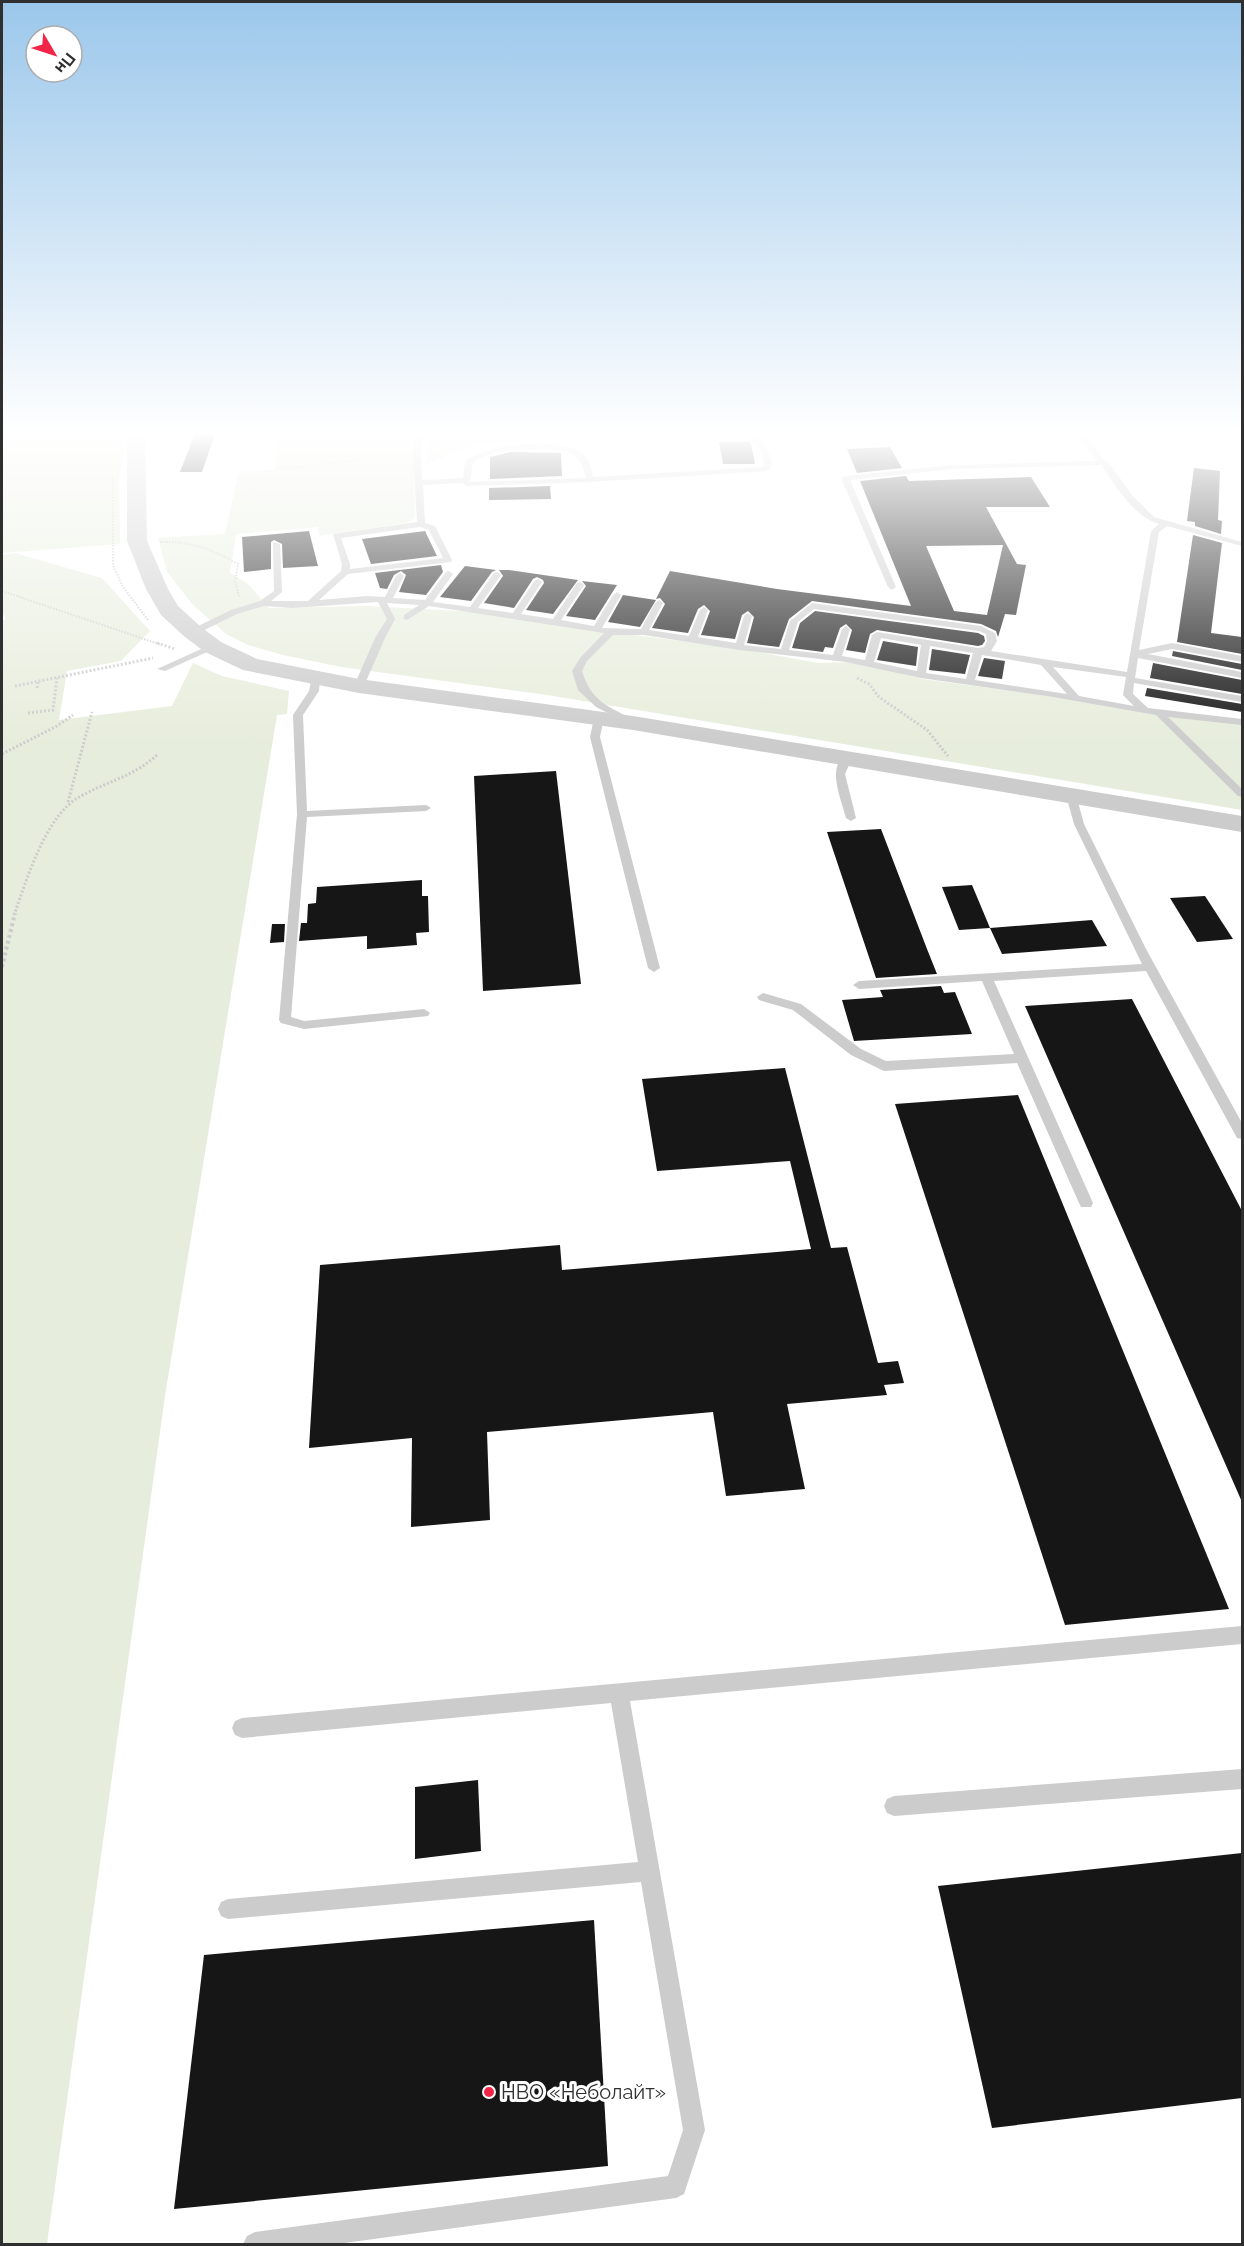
<svg xmlns="http://www.w3.org/2000/svg" width="1244" height="2246" viewBox="0 0 1244 2246" font-family="Raleway,sans-serif">
	<style>
		.green { fill: #e7eddc }
		.building { fill: #161616; fill-rule: evenodd }
		.lines { fill: none; stroke-linecap: round; stroke-linejoin: round }
		.path-far2 { stroke: #ccc; stroke-width: 2; stroke-dasharray: 1.5 1.5; stroke-linecap: butt }
		.path-far1 { stroke: #ccc; stroke-width: 3; stroke-dasharray: 2 2; stroke-linecap: butt }
		.path { stroke: #ccc; stroke-width: 4; stroke-dasharray: 3 3; stroke-linecap: butt }
		.service { fill: #ccc; fill-rule: evenodd }
		.tertiary { fill: #ccc; fill-rule: evenodd }
		.poi-dot { fill: #f22546; stroke: #fff; stroke-width: 2 }
		.labels { text-anchor: middle; dominant-baseline: central; stroke-width: 6; stroke-linejoin: round; paint-order: stroke }
		.near-poi-label { font-size: 20px; fill: #2f2f2f; stroke: #fff; text-anchor: start }
	</style>
	<rect width="100%" height="100%" fill="#fff"/>
	<g class="green">
		<path d="M 2,431 L 108,431 L 116,434 L 122,440 L 124,449 L 119,479 L 120,544 L 2,553 Z"/>
		<path d="M 278,431 L 413,431 L 415,518 L 406,523 L 319,536 L 318,527 L 236,534 L 230,573 L 248,584 L 269,608 L 367,606 L 495,613 L 579,628 L 730,647 L 818,663 L 855,662 L 923,679 L 1242,723 L 1242,810 L 547,695 L 341,667 L 283,655 L 248,645 L 226,634 L 193,605 L 167,572 L 158,538 L 225,534 L 239,471 L 275,470 Z"/>
		<path d="M 429,431 L 822,431 L 480,443 L 426,464 Z"/>
		<path d="M 15,553 L 102,578 L 150,631 L 121,661 L 67,671 L 59,720 L 172,706 L 193,663 L 222,676 L 289,691 L 287,714 L 277,715 L 165,1396 L 47,2244 L 2,2244 L 2,621 L 6,619 L 2,612 L 2,555 Z"/>
	</g>
	<g class="building">
		<path d="M 196,431 L 216,431 L 202,472 L 180,472 Z"/>
		<path d="M 719,442 L 749,442 L 751,444 L 755,464 L 723,464 Z"/>
		<path d="M 890,447 L 902,468 L 857,473 L 847,449 Z"/>
		<path d="M 511,452 L 561,453 L 562,476 L 490,479 L 490,457 Z"/>
		<path d="M 1194,468 L 1220,471 L 1218,520 L 1222,521 L 1221,534 L 1195,526 L 1195,522 L 1187,521 Z"/>
		<path d="M 906,476 L 909,481 L 1031,477 L 1050,507 L 986,507 L 1017,564 L 1026,565 L 1016,615 L 1005,614 L 998,637 L 996,631 L 981,624 L 812,601 L 789,619 L 779,647 L 747,643 L 754,617 L 748,611 L 742,615 L 735,639 L 701,635 L 710,611 L 704,605 L 698,609 L 688,633 L 652,628 L 665,604 L 660,598 L 656,599 L 670,571 L 777,589 L 911,606 L 860,481 ZM 1003,545 L 987,615 L 954,611 L 926,546 Z"/>
		<path d="M 550,486 L 551,499 L 489,500 L 489,488 Z"/>
		<path d="M 309,531 L 318,566 L 283,568 L 282,544 L 274,540 L 271,542 L 271,569 L 244,572 L 242,537 Z"/>
		<path d="M 425,531 L 437,556 L 371,564 L 362,539 Z"/>
		<path d="M 1193,535 L 1222,543 L 1211,633 L 1242,637 L 1242,654 L 1177,642 Z"/>
		<path d="M 441,565 L 443,572 L 426,595 L 399,592 L 406,575 L 401,571 L 394,575 L 387,589 L 380,588 L 375,573 Z"/>
		<path d="M 465,566 L 496,570 L 492,572 L 471,601 L 440,597 Z"/>
		<path d="M 499,570 L 509,570 L 578,580 L 553,614 L 526,610 L 544,583 L 543,580 L 537,577 L 533,579 L 514,608 L 484,603 L 503,576 Z"/>
		<path d="M 582,581 L 617,585 L 595,620 L 566,616 L 586,586 Z"/>
		<path d="M 623,595 L 656,600 L 640,627 L 608,622 Z"/>
		<path d="M 815,611 L 978,633 L 984,636 L 985,641 L 982,645 L 978,646 L 877,630 L 870,634 L 865,653 L 846,650 L 852,630 L 846,624 L 840,628 L 833,648 L 825,647 L 823,652 L 792,648 L 800,623 Z"/>
		<path d="M 883,641 L 918,647 L 916,666 L 877,660 Z"/>
		<path d="M 932,649 L 970,655 L 965,674 L 929,670 Z"/>
		<path d="M 1173,651 L 1242,664 L 1242,670 L 1172,656 Z"/>
		<path d="M 984,658 L 1005,661 L 1002,679 L 978,676 Z"/>
		<path d="M 1153,663 L 1242,680 L 1242,694 L 1150,678 Z"/>
		<path d="M 1147,688 L 1242,704 L 1242,712 L 1145,696 Z"/>
		<path d="M 556,771 L 581,984 L 483,991 L 474,776 Z"/>
		<path d="M 881,829 L 927,949 L 937,974 L 876,978 L 827,832 Z"/>
		<path d="M 422,880 L 422,896 L 428,896 L 429,932 L 416,933 L 417,945 L 367,949 L 367,936 L 299,941 L 301,923 L 307,923 L 308,904 L 316,903 L 317,887 Z"/>
		<path d="M 972,885 L 990,928 L 959,930 L 942,887 Z"/>
		<path d="M 1205,896 L 1233,939 L 1197,942 L 1170,898 Z"/>
		<path d="M 1092,920 L 1107,946 L 1002,954 L 990,928 Z"/>
		<path d="M 272,924 L 285,924 L 284,942 L 270,943 Z"/>
		<path d="M 941,986 L 944,993 L 955,992 L 972,1034 L 854,1041 L 842,1000 L 883,997 L 880,990 Z"/>
		<path d="M 1132,999 L 1242,1211 L 1242,1502 L 1025,1006 Z"/>
		<path d="M 785,1068 L 831,1248 L 847,1247 L 878,1363 L 898,1361 L 904,1383 L 884,1385 L 887,1395 L 787,1404 L 805,1489 L 726,1496 L 713,1412 L 487,1432 L 490,1520 L 411,1527 L 412,1438 L 309,1448 L 320,1265 L 560,1245 L 562,1270 L 811,1249 L 790,1161 L 657,1171 L 642,1079 Z"/>
		<path d="M 1018,1095 L 1229,1609 L 1065,1625 L 895,1104 Z"/>
		<path d="M 478,1780 L 481,1851 L 415,1859 L 415,1787 Z"/>
		<path d="M 1242,1853 L 1242,2098 L 992,2128 L 938,1886 Z"/>
		<path d="M 594,1920 L 608,2166 L 174,2209 L 204,1955 Z"/>
	</g>
	<g class="lines">
		<g class="path-far2">
			<path d="M 281,469 L 402,455"/>
			<path d="M 113,479 L 113,565 L 123,587 L 148,620"/>
			<path d="M 160,542 C 190,541 212,549 238,564 L 235,581 L 239,596"/>
			<path d="M 2,591 L 162,645"/>
		</g>
		<g class="path-far1">
			<path d="M 157,643 L 175,649"/>
			<path d="M 857,678 L 869,684 L 879,697 L 927,730 L 948,756"/>
			<path d="M 15,686 L 153,658"/>
			<path d="M 37,688 L 38,682"/>
			<path d="M 28,713 L 53,710 L 57,678"/>
			<path d="M 2,754 L 57,726 L 73,715"/>
			<path d="M 68,802 L 92,712"/>
			<path d="M 14,915 C 27,879 46,814 81,796 C 108,781 135,776 158,754"/>
		</g>
		<path class="path" d="M 2,967 L 15,913"/>
		<g class="service">
			<path d="M 415,431 L 423,431 L 421,452 L 422,480 L 463,478 L 465,461 C 485,444 560,436 582,453 C 589,458 592,469 593,477 L 763,467 C 766,456 757,445 749,439 L 753,437 L 763,440 L 772,462 L 770,469 L 766,471 L 590,482 L 466,486 L 462,483 L 423,485 L 425,523 L 435,526 L 452,560 L 451,562 L 348,574 L 319,600 L 367,596 L 385,597 L 396,576 L 400,573 L 404,576 L 393,598 L 425,600 L 446,572 L 449,571 L 453,574 L 433,602 L 470,607 L 494,573 L 497,572 L 501,575 L 478,608 L 513,613 L 535,580 L 538,579 L 542,582 L 521,614 L 553,619 L 577,583 L 580,582 L 584,585 L 561,620 L 594,626 L 613,595 L 617,592 L 621,595 L 602,628 L 641,629 L 655,603 L 659,600 L 663,603 L 649,630 L 689,636 L 700,610 L 704,607 L 708,610 L 698,637 L 736,643 L 744,616 L 748,613 L 752,616 L 744,645 L 781,649 L 790,621 L 812,603 L 981,626 L 995,633 L 997,641 L 991,651 L 1127,672 L 1151,531 L 1159,524 C 1134,517 1116,486 1101,465 L 952,469 L 850,480 L 896,587 L 892,590 L 888,587 L 841,478 L 845,476 L 952,465 L 1097,461 L 1075,431 L 1082,431 L 1105,461 L 1108,461 L 1132,495 L 1154,517 L 1242,542 L 1242,546 L 1167,526 L 1159,532 L 1139,650 L 1172,643 L 1242,656 L 1242,662 L 1172,649 L 1148,654 L 1242,672 L 1242,678 L 1138,658 L 1135,678 L 1242,696 L 1242,702 L 1134,683 L 1133,694 L 1148,708 L 1242,719 L 1242,725 L 1168,717 L 1242,789 L 1242,797 L 1238,796 L 1156,715 L 1053,697 L 921,678 L 846,662 L 739,650 L 644,635 L 613,635 L 587,661 L 582,671 C 592,703 607,705 634,720 L 634,724 L 631,725 L 596,707 L 578,690 L 572,671 L 580,658 L 604,633 L 429,606 L 407,620 L 404,619 L 404,615 L 419,605 L 387,603 L 395,619 L 385,638 L 364,686 L 359,689 L 354,686 L 375,638 L 387,619 L 378,602 L 292,608 L 264,606 L 237,614 L 196,634 L 190,634 L 190,630 L 231,610 L 260,601 L 274,591 L 273,542 L 280,544 L 282,592 L 271,601 L 308,601 L 341,571 L 342,564 L 333,534 L 417,522 L 413,452 ZM 538,449 C 563,450 581,449 586,478 L 470,482 L 473,462 C 494,450 515,449 538,449 ZM 420,527 L 429,530 L 443,558 L 350,569 L 350,564 L 341,538 ZM 814,609 L 979,631 L 986,634 L 987,641 L 984,647 L 978,648 L 877,632 L 872,635 L 865,660 L 842,656 L 850,629 L 846,626 L 842,629 L 833,655 L 789,650 L 798,622 ZM 881,638 L 921,645 L 917,671 L 874,662 ZM 930,646 L 973,653 L 966,679 L 926,673 ZM 982,655 L 1041,665 L 1067,694 L 975,680 ZM 1053,667 L 1126,677 L 1123,695 L 1134,706 L 1079,696 Z"/>
			<path d="M 984,431 L 1047,431 L 1044,433 L 986,435 L 982,433 Z"/>
			<path d="M 210,645 L 218,647 L 165,671 L 157,669 Z"/>
			<path d="M 312,676 L 320,678 L 319,691 L 303,715 L 307,811 L 426,805 L 431,808 L 426,811 L 307,817 L 291,1017 L 304,1021 L 424,1009 L 430,1013 L 428,1016 L 304,1029 L 281,1023 L 279,1020 L 297,814 L 293,715 L 309,691 Z"/>
			<path d="M 599,715 L 604,718 L 600,737 L 660,968 L 654,972 L 648,968 L 590,737 L 594,718 Z"/>
			<path d="M 847,755 L 852,758 L 845,774 L 856,818 L 851,821 L 846,818 C 842,801 825,765 847,755 Z"/>
			<path d="M 1071,792 L 1076,795 L 1084,824 L 1146,949 L 1242,1123 L 1242,1139 L 1237,1138 L 1146,971 L 994,981 L 1093,1203 L 1091,1207 L 1081,1207 L 1079,1203 L 1017,1063 L 884,1071 L 851,1055 L 793,1010 L 759,1000 L 757,997 L 763,993 L 801,1004 L 861,1049 L 886,1061 L 1014,1054 L 982,981 L 859,989 L 853,985 L 859,981 L 1142,964 L 1074,824 L 1066,795 Z"/>
			<path d="M 1242,1626 L 1242,1644 L 630,1701 L 705,2130 L 684,2194 L 676,2198 L 337,2244 L 243,2244 L 247,2236 L 255,2232 L 668,2176 L 683,2130 L 641,1882 L 228,1919 L 221,1916 L 218,1909 L 221,1902 L 228,1899 L 638,1862 L 611,1703 L 242,1738 L 235,1735 L 232,1728 L 235,1721 L 242,1718 Z"/>
			<path d="M 1242,1769 L 1242,1789 L 894,1816 L 887,1813 L 884,1806 L 887,1799 L 894,1796 Z"/>
		</g>
		<path class="tertiary" d="M 127,431 L 145,431 L 147,541 L 168,589 L 178,606 L 201,627 L 221,642 L 257,659 L 359,679 L 633,716 L 1242,816 L 1242,832 L 633,730 L 359,693 L 243,670 L 205,652 L 185,637 L 161,615 L 146,589 L 127,541 Z"/>
	</g>
	<linearGradient id="sky" x2="0" y2="1"><stop stop-color="#9bc7eb"/><stop offset="0.58" stop-color="#fff"/><stop offset="1" stop-color="#fff" stop-opacity="0"/></linearGradient>
	<rect width="1244" height="746" fill="url(#sky)"/>
	<circle class="poi-dot" cx="489" cy="2092" r="6"/>
	<g class="labels">
		<g class="near-poi-label">
			<text x="501" y="2092">НВО «Неболайт»</text>
		</g>
	</g>
	<rect width="1244" height="2246" fill="none" stroke="#2f2f2f" stroke-width="6"/>
	<g transform="translate(54 54) rotate(129)"><circle r="28" fill="#ffffff" stroke="#acacac" stroke-width="1.5"/>
	<path d="M0-4.5L10 22L0 15L-10 22Z" fill="#f22546"/>
	<text y="-9" font-size="16" font-weight="bold" text-anchor="middle" fill="#2f2f2f">Пн</text>
	</g>
</svg>
